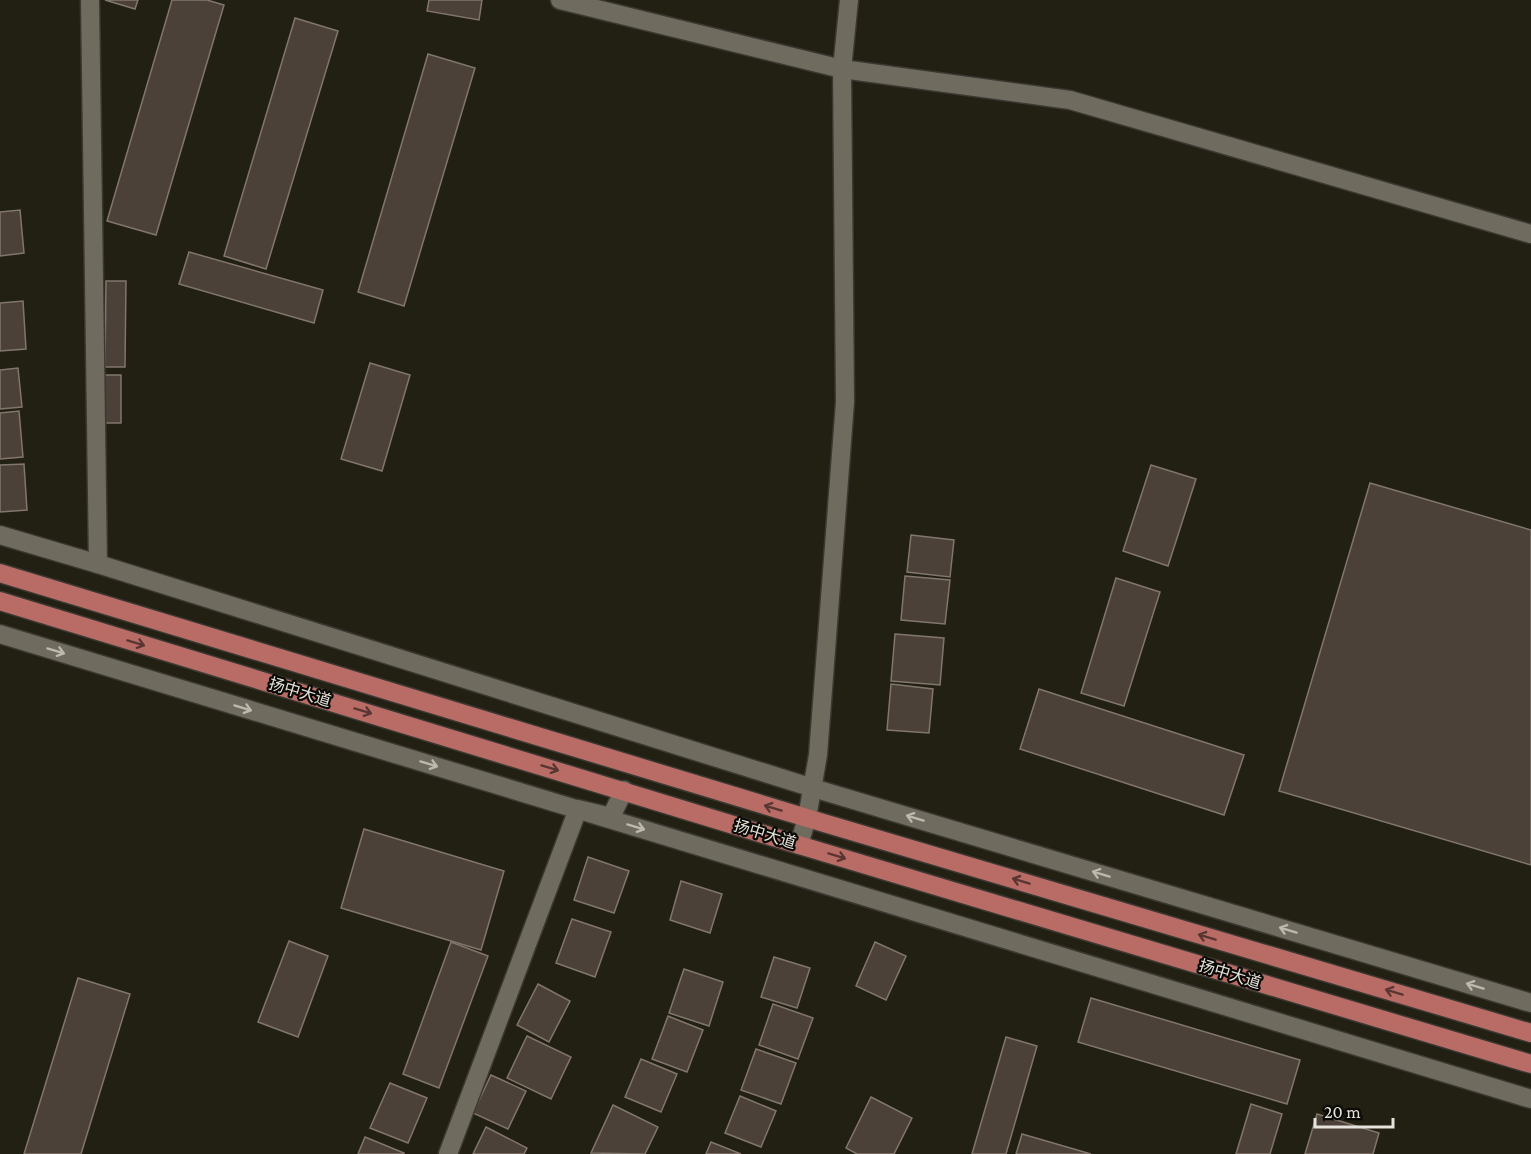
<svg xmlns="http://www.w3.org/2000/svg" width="1531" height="1154" viewBox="0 0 1531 1154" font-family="'Crimson Pro','Noto Sans SC',serif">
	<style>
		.building { fill: #4c4138; stroke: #81766c; stroke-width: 1.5 }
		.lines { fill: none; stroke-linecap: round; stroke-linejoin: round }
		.minor-casing { stroke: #3b3832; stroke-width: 21 }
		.major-casing { stroke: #3b3832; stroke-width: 21 }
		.minor { stroke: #6f6b5e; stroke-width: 18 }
		.major { stroke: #b96c66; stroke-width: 18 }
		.oneway { stroke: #593631 }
		.oneway2 { stroke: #bcb9af }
		.labels { text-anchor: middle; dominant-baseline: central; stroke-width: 4.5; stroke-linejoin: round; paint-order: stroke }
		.street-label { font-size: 16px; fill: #e5e3db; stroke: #0a0905 }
	</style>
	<rect width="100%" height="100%" fill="#221f13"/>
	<g class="building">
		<path d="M 105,0 L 138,0 L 135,9 Z"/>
		<path d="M 172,0 L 207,0 L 224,5 L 156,235 L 107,221 Z"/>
		<path d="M 429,0 L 482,0 L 479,20 L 427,11 Z"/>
		<path d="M 295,18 L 338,31 L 266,269 L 224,256 Z"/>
		<path d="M 428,54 L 475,68 L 404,306 L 358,292 Z"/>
		<path d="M 20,210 L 24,253 L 0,256 L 0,212 Z"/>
		<path d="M 189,252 L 323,290 L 314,323 L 179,284 Z"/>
		<path d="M 106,281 L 126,281 L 125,367 L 105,367 Z"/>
		<path d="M 23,301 L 26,349 L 0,351 L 0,303 Z"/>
		<path d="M 370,363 L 410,375 L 382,471 L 341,459 Z"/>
		<path d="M 18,368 L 22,407 L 0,409 L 0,370 Z"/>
		<rect x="103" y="375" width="18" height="48"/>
		<path d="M 19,411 L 23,457 L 0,459 L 0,413 Z"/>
		<path d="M 24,464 L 27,510 L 0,512 L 0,465 Z"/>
		<path d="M 1151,465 L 1196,479 L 1168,566 L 1123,551 Z"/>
		<path d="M 1370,483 L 1531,530 L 1531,865 L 1279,791 Z"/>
		<path d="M 911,535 L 954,540 L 950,577 L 907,572 Z"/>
		<path d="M 905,576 L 950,580 L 945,624 L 901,620 Z"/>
		<path d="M 1116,578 L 1160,592 L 1124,706 L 1081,693 Z"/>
		<path d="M 895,634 L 944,638 L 940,685 L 891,681 Z"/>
		<path d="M 891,684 L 933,689 L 929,733 L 887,730 Z"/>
		<path d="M 1039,689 L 1244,755 L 1224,815 L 1020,749 Z"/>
		<path d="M 364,829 L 504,871 L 481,950 L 341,908 Z"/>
		<path d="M 588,857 L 629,871 L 614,913 L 574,900 Z"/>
		<path d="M 681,881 L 722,894 L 710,933 L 670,920 Z"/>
		<path d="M 572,919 L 611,932 L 595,977 L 556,963 Z"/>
		<path d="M 289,941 L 328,956 L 298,1037 L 258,1022 Z"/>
		<path d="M 451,942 L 488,956 L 439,1088 L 403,1074 Z"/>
		<path d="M 875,942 L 906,956 L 886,1000 L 856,986 Z"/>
		<path d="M 774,957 L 810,968 L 797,1008 L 761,997 Z"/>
		<path d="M 684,969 L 723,982 L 709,1026 L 669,1013 Z"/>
		<path d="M 78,978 L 130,994 L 81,1154 L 24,1154 Z"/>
		<path d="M 538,984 L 570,1001 L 549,1042 L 517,1025 Z"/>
		<path d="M 1091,998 L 1300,1060 L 1287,1104 L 1078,1042 Z"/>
		<path d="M 773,1004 L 813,1018 L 798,1059 L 759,1045 Z"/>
		<path d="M 668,1016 L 703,1030 L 687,1072 L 652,1059 Z"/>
		<path d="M 527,1036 L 571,1057 L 551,1099 L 507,1078 Z"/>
		<path d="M 1006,1037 L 1037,1046 L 1006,1154 L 972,1154 Z"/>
		<path d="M 756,1049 L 796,1063 L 781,1104 L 741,1090 Z"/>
		<path d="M 641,1059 L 677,1074 L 661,1112 L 625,1097 Z"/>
		<path d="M 491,1075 L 526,1091 L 508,1129 L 473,1113 Z"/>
		<path d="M 390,1083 L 427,1098 L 408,1143 L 370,1128 Z"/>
		<path d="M 740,1096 L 776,1111 L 761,1147 L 725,1133 Z"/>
		<path d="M 871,1097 L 912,1118 L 894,1154 L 857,1154 L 846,1148 Z"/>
		<path d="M 1251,1104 L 1282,1114 L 1270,1154 L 1236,1154 Z"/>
		<path d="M 613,1105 L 658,1127 L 645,1154 L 591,1153 Z"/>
		<path d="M 1317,1114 L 1379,1133 L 1373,1154 L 1305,1154 Z"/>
		<path d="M 486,1127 L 527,1148 L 524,1154 L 473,1154 Z"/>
		<path d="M 1022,1134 L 1091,1154 L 1016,1154 Z"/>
		<path d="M 365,1137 L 404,1153 L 404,1154 L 358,1154 Z"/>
		<path d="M 711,1142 L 741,1154 L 706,1154 Z"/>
	</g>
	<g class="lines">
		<g class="minor-casing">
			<g id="minor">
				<path d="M 90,0 L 98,564"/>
				<path d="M 560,0 L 842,69 L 1070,100 L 1531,234"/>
				<path d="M 0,535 L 98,564 L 813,788 L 1531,1003"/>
				<path d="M 0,634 L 1531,1099"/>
				<path d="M 799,845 L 807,818 L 818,755 L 845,402 L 842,69 L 849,0"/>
				<path d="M 448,1154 L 578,809 L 611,817 L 624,790"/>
			</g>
		</g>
		<g class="major-casing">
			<g id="major">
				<path d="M 0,573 L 807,818 L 1531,1033"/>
				<path d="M 0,601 L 799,845 L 1531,1064"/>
			</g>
		</g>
		<use href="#minor" class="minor"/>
		<use href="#major" class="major"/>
	</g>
	<defs><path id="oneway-shaft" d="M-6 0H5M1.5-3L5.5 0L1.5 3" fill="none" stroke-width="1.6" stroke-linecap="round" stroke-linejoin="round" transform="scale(1.5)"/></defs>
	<g class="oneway">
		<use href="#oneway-shaft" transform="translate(136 643) rotate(17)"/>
		<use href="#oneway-shaft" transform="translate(363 711) rotate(17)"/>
		<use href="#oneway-shaft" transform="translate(550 768) rotate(17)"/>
		<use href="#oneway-shaft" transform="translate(773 808) rotate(-163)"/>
		<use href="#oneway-shaft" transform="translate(837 856) rotate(17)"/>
		<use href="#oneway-shaft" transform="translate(1021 881) rotate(-163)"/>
		<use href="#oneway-shaft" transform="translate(1207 937) rotate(-163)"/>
		<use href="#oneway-shaft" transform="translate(1394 992) rotate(-163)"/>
	</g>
	<g class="oneway2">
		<use href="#oneway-shaft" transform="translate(56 651) rotate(17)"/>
		<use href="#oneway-shaft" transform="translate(243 708) rotate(17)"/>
		<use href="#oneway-shaft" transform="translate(429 764) rotate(17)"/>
		<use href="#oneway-shaft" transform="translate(915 818) rotate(-163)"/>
		<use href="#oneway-shaft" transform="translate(636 827) rotate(17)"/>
		<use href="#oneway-shaft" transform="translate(1101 874) rotate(-163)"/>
		<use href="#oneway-shaft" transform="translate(1288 930) rotate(-163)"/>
		<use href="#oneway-shaft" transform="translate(1475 986) rotate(-163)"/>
	</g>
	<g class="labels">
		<g class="street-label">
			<text transform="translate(300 692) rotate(17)">扬中大道</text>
			<text transform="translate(765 834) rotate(17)">扬中大道</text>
			<text transform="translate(1230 974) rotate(17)">扬中大道</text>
		</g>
	</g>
	<path d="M1315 1118v9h78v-9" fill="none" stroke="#e5e3db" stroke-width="3"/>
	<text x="1324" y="1118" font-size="18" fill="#e5e3db" stroke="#0a0905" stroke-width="4.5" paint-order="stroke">20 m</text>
</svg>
